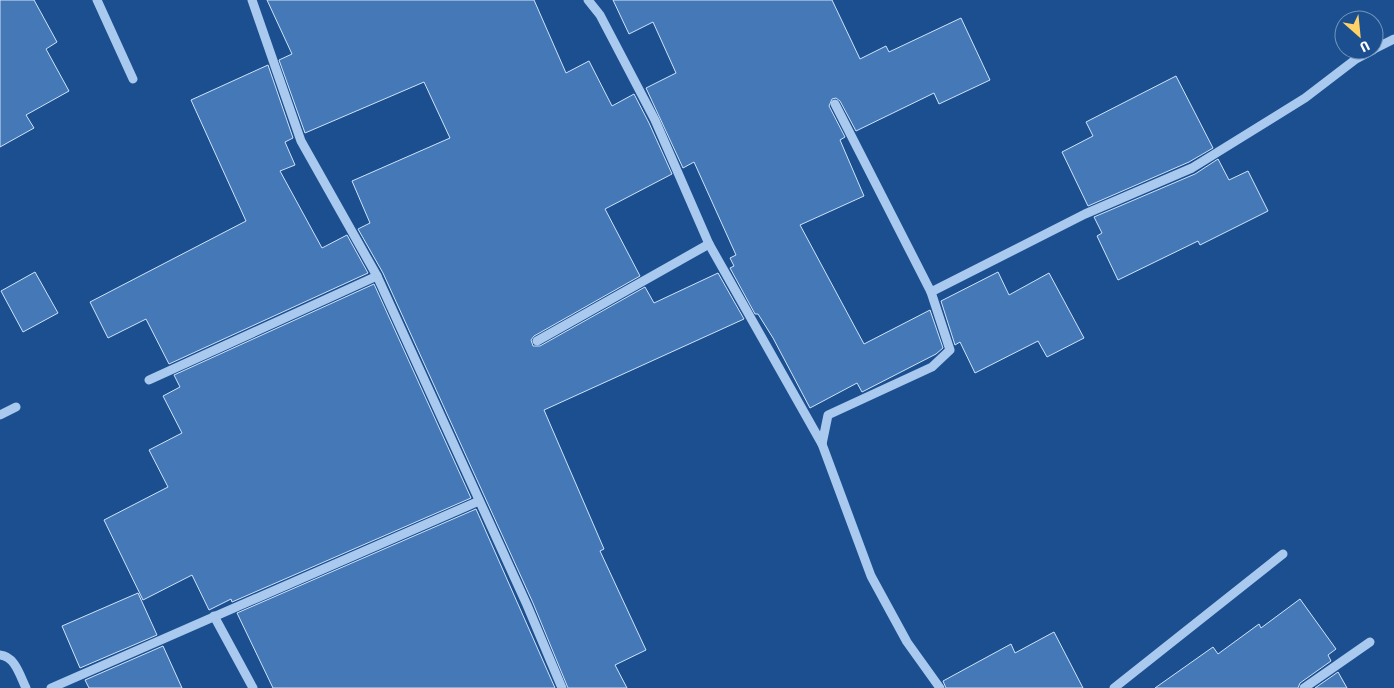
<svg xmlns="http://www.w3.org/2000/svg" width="1394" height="688" viewBox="0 0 1394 688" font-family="'Fira Sans Condensed',sans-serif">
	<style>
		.building { fill: #4478b7; stroke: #cfe3fa }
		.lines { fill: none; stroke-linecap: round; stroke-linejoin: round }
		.minor { stroke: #a9c9ee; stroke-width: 9 }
	</style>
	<rect width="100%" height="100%" fill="#1b4f8f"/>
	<g class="building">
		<path d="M 0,0 L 34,0 L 57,42 L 46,49 L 69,91 L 26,115 L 34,128 L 0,147 Z"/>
		<path d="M 267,0 L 534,0 L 566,73 L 589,61 L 612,106 L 634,94 L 649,123 L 672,174 L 605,209 L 640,276 L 534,336 L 531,340 L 533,346 L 540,346 L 645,287 L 654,303 L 718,273 L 744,319 L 544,410 L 604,549 L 600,551 L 646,650 L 615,665 L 627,688 L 568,688 L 533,603 L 383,273 L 358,229 L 370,223 L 352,181 L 450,138 L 424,82 L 305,133 L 279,60 L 292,54 Z"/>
		<path d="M 613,0 L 832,0 L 860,59 L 886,46 L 889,52 L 961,18 L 990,80 L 939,104 L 934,93 L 856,131 L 840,101 L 836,98 L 832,99 L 829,106 L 845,137 L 840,140 L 864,196 L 800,225 L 864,344 L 930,310 L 943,348 L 936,354 L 862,392 L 857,383 L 810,408 L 773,338 L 758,314 L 755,314 L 730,268 L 734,266 L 730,258 L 736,255 L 694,162 L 683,168 L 646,88 L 676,73 L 653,22 L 629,34 Z"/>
		<path d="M 268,65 L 293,138 L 285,142 L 295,165 L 280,171 L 322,248 L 347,235 L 368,273 L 169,364 L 146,319 L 108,338 L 90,302 L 246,221 L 191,100 Z"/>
		<path d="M 1176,76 L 1213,148 L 1189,162 L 1088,206 L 1062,152 L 1093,136 L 1086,122 Z"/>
		<path d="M 1218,159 L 1229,180 L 1248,171 L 1268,211 L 1200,245 L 1198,241 L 1118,280 L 1097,236 L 1102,233 L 1094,217 L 1195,174 Z"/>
		<path d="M 35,272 L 58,313 L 23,332 L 1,291 Z"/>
		<path d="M 998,272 L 1009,295 L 1049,273 L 1084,338 L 1047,357 L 1038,341 L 975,373 L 960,342 L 955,345 L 941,301 Z"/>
		<path d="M 374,284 L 471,498 L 232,602 L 231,599 L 209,610 L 192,575 L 143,600 L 104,520 L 168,487 L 149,450 L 182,433 L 163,396 L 180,387 L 174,375 Z"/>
		<path d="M 476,509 L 555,688 L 273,688 L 237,613 Z"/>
		<path d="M 138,593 L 157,635 L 80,668 L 62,626 Z"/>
		<path d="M 1300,599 L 1336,649 L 1328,655 L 1331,661 L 1300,683 L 1298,688 L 1155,688 L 1213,647 L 1218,654 L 1259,624 L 1261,628 Z"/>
		<path d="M 1054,632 L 1083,688 L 946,688 L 943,681 L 1011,644 L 1015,653 Z"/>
		<path d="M 163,646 L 182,688 L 89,688 L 85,680 Z"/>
		<path d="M 1338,672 L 1347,688 L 1315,688 Z"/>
	</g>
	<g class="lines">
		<g class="minor">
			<path d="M 97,0 L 133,79"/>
			<path d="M 252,0 L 301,141 L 377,276 L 527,605 L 562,688"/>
			<path d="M 588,0 L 600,15 L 655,120 L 709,244 L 822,444 L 871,576 L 907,642 L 940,688"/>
			<path d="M 1374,49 L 1394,39"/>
			<path d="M 835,104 L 931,292"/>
			<path d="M 537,341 L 709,244"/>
			<path d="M 149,380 L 377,276"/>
			<path d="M 0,415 L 16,407"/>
			<path d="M 822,444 L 828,415 L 932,367 L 950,350 L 931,292 L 1085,214 L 1192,168 L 1305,98 L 1356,59 L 1373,50"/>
			<path d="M 214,616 L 253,688"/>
			<path d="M 0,655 C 15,656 20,676 26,688"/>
			<path d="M 51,688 L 479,501"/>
			<path d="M 1114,688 L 1283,554"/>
			<path d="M 1304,688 L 1370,642"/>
		</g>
	</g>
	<g transform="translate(1359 35) rotate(153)"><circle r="24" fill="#1b4f8f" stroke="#7695bc"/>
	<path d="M0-4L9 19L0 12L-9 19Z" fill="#ffd166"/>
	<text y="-8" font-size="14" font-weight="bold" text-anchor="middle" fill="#ffffff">U</text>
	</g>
</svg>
